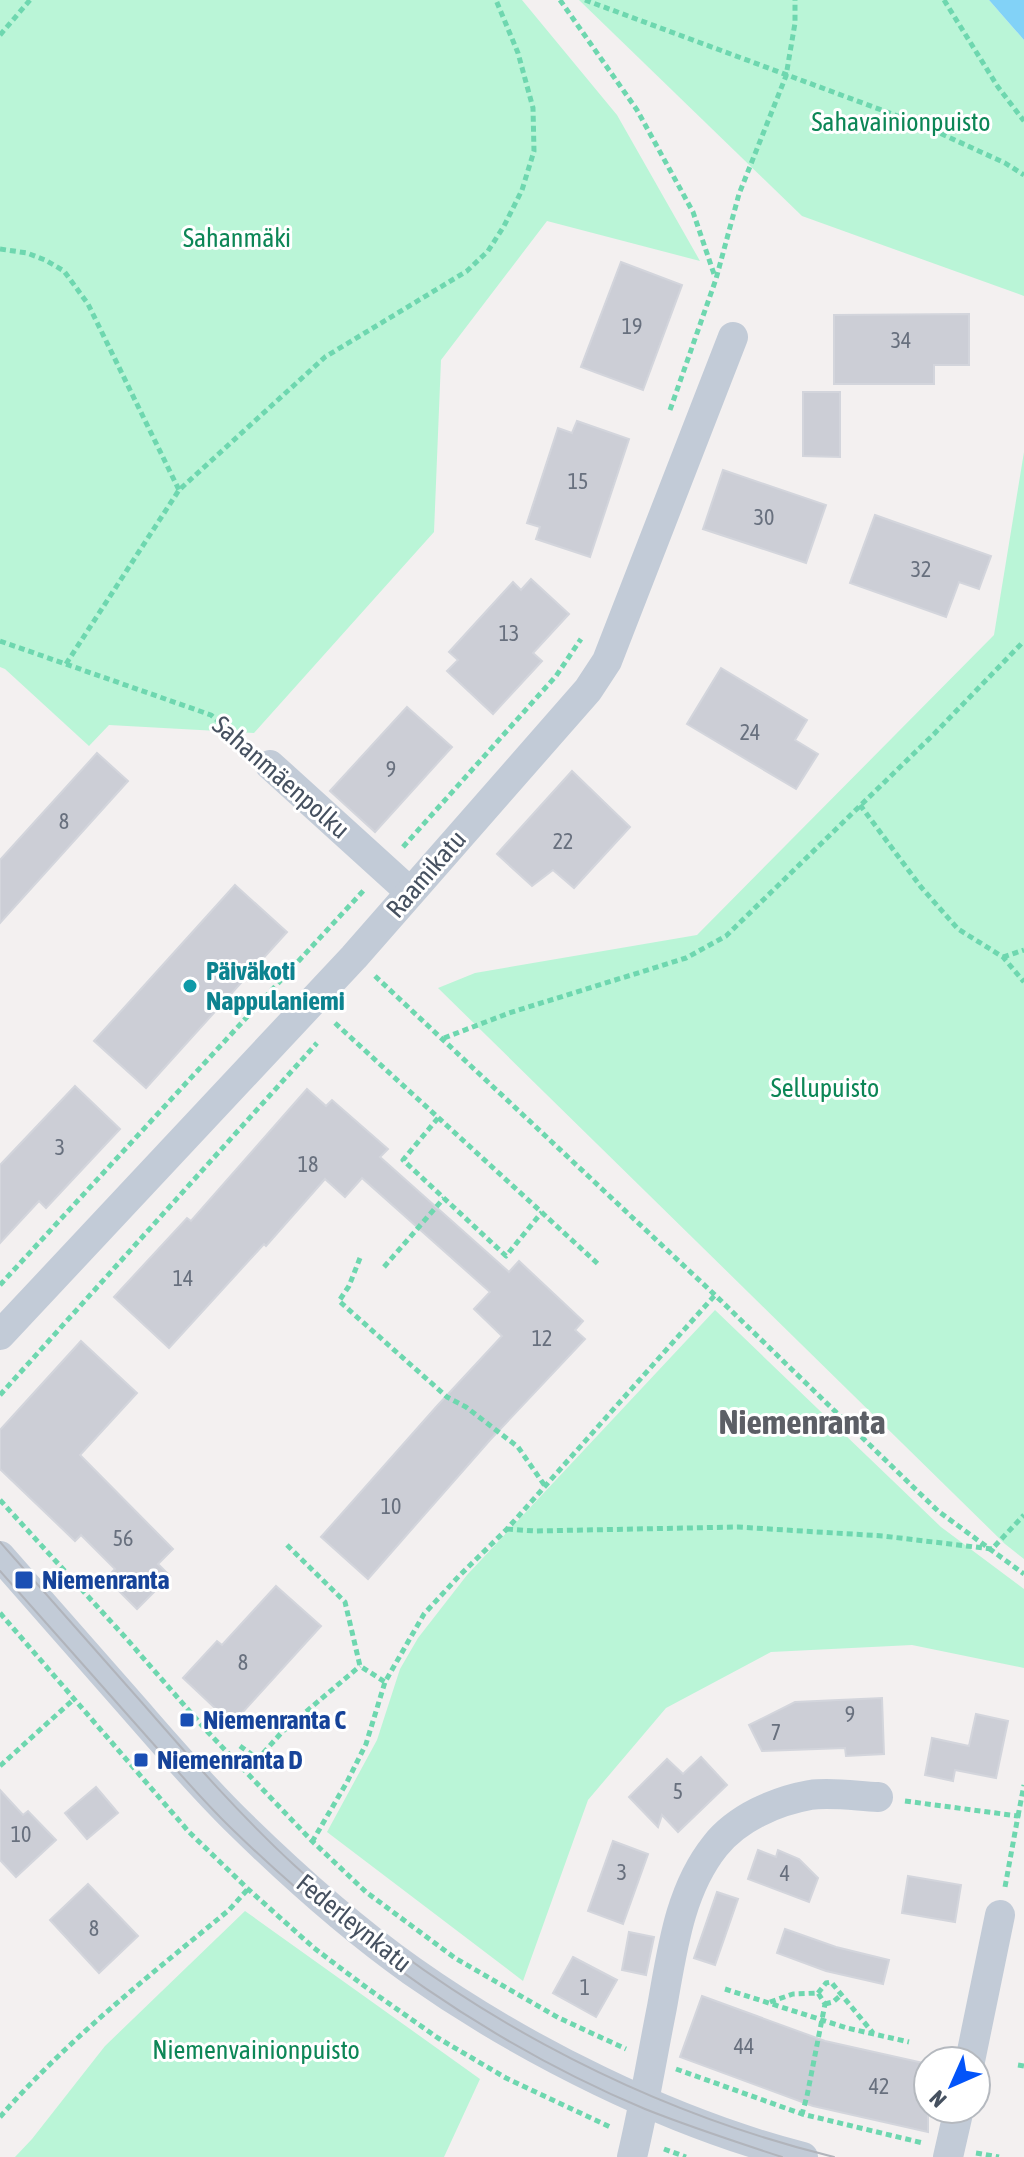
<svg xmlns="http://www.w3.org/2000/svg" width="1024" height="2157" viewBox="0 0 1024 2157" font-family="'Asap Condensed',sans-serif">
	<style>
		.green { fill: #baf5d7 }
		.water { fill: #82d2f7 }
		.building { fill: #ccced6; stroke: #d3d5dc; stroke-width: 2 }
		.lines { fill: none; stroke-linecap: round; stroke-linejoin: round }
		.path { stroke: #6ed7af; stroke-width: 5; stroke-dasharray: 6 4; stroke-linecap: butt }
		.minor { stroke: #c2cbd7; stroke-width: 30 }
		.tram { stroke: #b1b4bb; stroke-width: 2 }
		.culture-dot { fill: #0f9aa8; stroke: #fff; stroke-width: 3 }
		.transit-dot { fill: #1a4fb4; stroke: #fff; stroke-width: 3 }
		.labels { text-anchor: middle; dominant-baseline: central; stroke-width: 6; stroke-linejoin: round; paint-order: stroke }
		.number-label { font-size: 22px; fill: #68707e }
		.park-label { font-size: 26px; fill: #0c8656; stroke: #fff }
		.street-label { font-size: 26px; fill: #465160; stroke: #fff }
		.culture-label { font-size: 26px; font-weight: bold; fill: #0d838f; stroke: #fff; text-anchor: start }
		.transit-label { font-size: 26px; font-weight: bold; fill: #164399; stroke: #fff; text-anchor: start }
		.district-label { font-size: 34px; font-weight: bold; fill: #5c5f66; stroke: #fff }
	</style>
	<rect width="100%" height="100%" fill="#f3f0f0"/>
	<g class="green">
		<path d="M 0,0 L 522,0 L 617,115 L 700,261 L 547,221 L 441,360 L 434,532 L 254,733 L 109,725 L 89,746 L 5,669 L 0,667 Z"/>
		<path d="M 579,0 L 989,0 L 1024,40 L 1024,296 L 802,216 Z"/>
		<path d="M 1024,452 L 1024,1559 L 1005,1544 L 438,988 L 475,973 L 697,935 L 994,635 Z"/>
		<path d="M 715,1310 L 941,1527 L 1024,1589 L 1024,1668 L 912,1645 L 771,1652 L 666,1708 L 588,1800 L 523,1981 L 327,1832 L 377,1740 L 400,1669 L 418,1638 L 467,1575 Z"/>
		<path d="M 245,1911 L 480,2079 L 444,2157 L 15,2157 L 32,2139 L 105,2046 Z"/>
	</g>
	<path class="water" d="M 989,0 L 1024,0 L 1024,40 Z"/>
	<g class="building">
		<path d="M 621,262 L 682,285 L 643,390 L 581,367 Z"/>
		<path d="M 969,314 L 969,365 L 934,365 L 934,384 L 834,384 L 834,315 Z"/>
		<path d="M 803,392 L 840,392 L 840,457 L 803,456 Z"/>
		<path d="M 577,421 L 629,439 L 590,557 L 536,539 L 540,527 L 527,523 L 558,428 L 572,433 Z"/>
		<path d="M 723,470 L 826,505 L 806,563 L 703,529 Z"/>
		<path d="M 875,515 L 991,556 L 979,589 L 959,582 L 946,617 L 850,583 Z"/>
		<path d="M 531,579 L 569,614 L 533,653 L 542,661 L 493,714 L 447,671 L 458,660 L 449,652 L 513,582 L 521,590 Z"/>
		<path d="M 721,668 L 807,720 L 795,740 L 818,754 L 796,789 L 687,724 Z"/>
		<path d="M 407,707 L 452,747 L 375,832 L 330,791 Z"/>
		<path d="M 97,753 L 128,781 L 0,923 L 0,860 Z"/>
		<path d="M 572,771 L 630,827 L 574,888 L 553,870 L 532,886 L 497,854 Z"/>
		<path d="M 235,885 L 287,932 L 146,1088 L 94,1041 Z"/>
		<path d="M 75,1086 L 120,1129 L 46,1208 L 39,1201 L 0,1243 L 0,1165 Z"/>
		<path d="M 307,1089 L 326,1106 L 332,1100 L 388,1149 L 380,1157 L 509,1272 L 519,1261 L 583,1321 L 575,1330 L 585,1339 L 490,1440 L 368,1579 L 321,1537 L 437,1406 L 502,1336 L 474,1309 L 490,1292 L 362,1178 L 345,1197 L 325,1179 L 266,1246 L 264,1244 L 169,1348 L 114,1297 L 187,1218 L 191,1221 Z"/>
		<path d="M 81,1341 L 137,1393 L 80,1455 L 173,1549 L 158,1564 L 170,1576 L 137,1609 L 106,1578 L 115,1569 L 81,1535 L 75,1541 L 0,1469 L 0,1430 Z"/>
		<path d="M 276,1586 L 321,1626 L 232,1724 L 183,1678 L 217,1641 L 222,1645 Z"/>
		<path d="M 882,1698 L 884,1754 L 846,1756 L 845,1748 L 762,1751 L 749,1725 L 795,1702 Z"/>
		<path d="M 976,1714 L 1008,1721 L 996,1778 L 955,1770 L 953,1781 L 925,1775 L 932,1738 L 969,1746 Z"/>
		<path d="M 701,1757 L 727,1785 L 678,1832 L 662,1815 L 658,1827 L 629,1797 L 667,1759 L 683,1774 Z"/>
		<path d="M 96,1787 L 118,1813 L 87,1839 L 65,1813 Z"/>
		<path d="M 0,1790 L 23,1815 L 28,1811 L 56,1840 L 16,1877 L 0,1860 Z"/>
		<path d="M 613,1841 L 648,1854 L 623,1924 L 588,1911 Z"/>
		<path d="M 758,1850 L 776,1857 L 778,1850 L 799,1859 L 818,1878 L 809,1902 L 748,1879 Z"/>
		<path d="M 908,1876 L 961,1885 L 955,1922 L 902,1913 Z"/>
		<path d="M 88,1884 L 138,1936 L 99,1973 L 50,1920 Z"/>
		<path d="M 717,1892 L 738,1899 L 715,1965 L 694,1958 Z"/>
		<path d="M 785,1929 L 836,1947 L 889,1960 L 883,1984 L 826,1971 L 777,1953 Z"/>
		<path d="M 629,1932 L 654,1937 L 646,1975 L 622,1970 Z"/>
		<path d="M 573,1957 L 617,1980 L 596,2017 L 553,1993 Z"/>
		<path d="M 702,1996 L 825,2041 L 928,2064 L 928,2132 L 813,2106 L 680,2057 Z"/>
	</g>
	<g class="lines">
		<g class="path">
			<path d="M 560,0 L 637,110 L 693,212 L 715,277"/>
			<path d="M 585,0 L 922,125 L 1005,163 L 1024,175"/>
			<path d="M 944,0 L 998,87 L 1024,121"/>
			<path d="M 0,35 L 30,0"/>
			<path d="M 0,249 L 27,253 L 45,260 L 64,271 L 88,304 L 179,490"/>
			<path d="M 670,410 L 716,279 L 739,194 L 786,76 L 795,23 L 795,0"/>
			<path d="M 0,641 L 211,715 L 251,749"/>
			<path d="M 66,664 L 179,490 L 325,357 L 467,271 L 488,251 L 504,226 L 522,190 L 534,151 L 533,108 L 518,53 L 496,0"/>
			<path d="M 860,805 L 921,887 L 958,929 L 1003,957 L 1024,982"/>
			<path d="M 403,847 L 556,676 L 581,639"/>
			<path d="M 1003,957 L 1024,950"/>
			<path d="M 375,976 L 715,1295 L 938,1511 L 1024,1574"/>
			<path d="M 335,1023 L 598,1264"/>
			<path d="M 444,1038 L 509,1013 L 686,958 L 726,936 L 934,734 L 1024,641"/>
			<path d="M 438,1118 L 403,1160 L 506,1256 L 542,1212"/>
			<path d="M 360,1258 L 349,1286 L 339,1301 L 447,1397 L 466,1407 L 518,1447 L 545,1486"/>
			<path d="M 384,1267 L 444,1198"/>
			<path d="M 0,1285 L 364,890"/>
			<path d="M 0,1395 L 317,1043"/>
			<path d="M 0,1500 L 125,1637 L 205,1729 L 312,1841 L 366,1892 L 455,1958 L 559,2018 L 626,2049"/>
			<path d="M 507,1529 L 535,1531 L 738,1527 L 883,1536 L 992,1549 L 1024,1515"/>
			<path d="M 287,1545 L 345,1602 L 360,1666 L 385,1682"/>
			<path d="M 0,1613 L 189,1832 L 248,1889 L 314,1948 L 367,1988 L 438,2038 L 506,2078 L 610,2127"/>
			<path d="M 240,1746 L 258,1759 L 282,1732 L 360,1666"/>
			<path d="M 0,1766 L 74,1699"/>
			<path d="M 905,1801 L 1018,1816 L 1005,1887"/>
			<path d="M 1018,1816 L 1024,1785"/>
			<path d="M 312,1842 L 347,1782 L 366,1744 L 385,1682 L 424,1614 L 459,1576 L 507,1529 L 715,1295"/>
			<path d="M 725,1989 L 847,2028 L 909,2042"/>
			<path d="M 818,1993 L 826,1983 L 831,1982 L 873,2033"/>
			<path d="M 770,2002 L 793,1994 L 818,1993 L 825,2004 L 807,2096 L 802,2114"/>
			<path d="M 825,2004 L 833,2002 L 841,1995"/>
			<path d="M 1018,2065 L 1024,2066"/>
			<path d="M 676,2069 L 802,2114 L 923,2143"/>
			<path d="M 0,2117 C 68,2039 149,1976 229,1910 L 248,1889"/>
			<path d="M 664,2149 L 686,2157"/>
			<path d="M 976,2153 L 999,2157"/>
		</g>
		<g class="minor">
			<path d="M 270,765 L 410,892"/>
			<path d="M 0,1335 L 354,957 L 588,690 L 607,661 L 733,337"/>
			<path d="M 0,1556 C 41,1603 83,1650 124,1697 C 161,1739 198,1783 238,1822 C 292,1875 350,1927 412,1971 C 524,2050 670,2123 803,2157"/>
			<path d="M 970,2061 L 1000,1915"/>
			<path d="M 632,2157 C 644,2107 652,2057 662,2007 C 672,1952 679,1891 715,1846 C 737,1818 776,1801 810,1795 C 831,1792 856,1796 878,1797"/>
			<path d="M 948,2157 L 959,2109"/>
		</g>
		<g class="tram">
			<path d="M 0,1542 C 48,1596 96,1651 144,1705 C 192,1760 239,1814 293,1864 C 443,2004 634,2108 834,2157"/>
			<path d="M 0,1571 C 50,1627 99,1683 149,1739 C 176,1769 202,1800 231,1828 C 350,1944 490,2044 645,2109 C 690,2127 736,2142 782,2157"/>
		</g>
	</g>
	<circle class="culture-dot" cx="190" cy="986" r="8"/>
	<g class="transit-dot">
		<rect x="14" y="1570" width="20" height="20" rx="4"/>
		<rect x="179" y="1712" width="16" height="16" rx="4"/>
		<rect x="133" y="1752" width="16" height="16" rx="4"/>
	</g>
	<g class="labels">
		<g class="number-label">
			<text x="632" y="326">19</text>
			<text x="901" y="340">34</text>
			<text x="578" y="481">15</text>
			<text x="764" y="517">30</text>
			<text x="921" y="569">32</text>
			<text x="509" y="633">13</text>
			<text x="750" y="732">24</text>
			<text x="391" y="769">9</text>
			<text x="64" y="821">8</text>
			<text x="563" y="841">22</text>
			<text x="60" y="1147">3</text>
			<text x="308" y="1164">18</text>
			<text x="183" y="1278">14</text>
			<text x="542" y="1338">12</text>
			<text x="391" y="1506">10</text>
			<text x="123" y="1538">56</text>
			<text x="243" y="1662">8</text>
			<text x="850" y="1714">9</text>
			<text x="776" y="1732">7</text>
			<text x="678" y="1791">5</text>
			<text x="21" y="1834">10</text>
			<text x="622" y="1872">3</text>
			<text x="785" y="1873">4</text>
			<text x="94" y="1928">8</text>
			<text x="585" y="1987">1</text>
			<text x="744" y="2046">44</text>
			<text x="879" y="2086">42</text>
		</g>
		<g class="park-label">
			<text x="901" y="122">Sahavainionpuisto</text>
			<text x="237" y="238">Sahanmäki</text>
			<text x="825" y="1088">Sellupuisto</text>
			<text x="256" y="2050">Niemenvainionpuisto</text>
		</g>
		<g class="street-label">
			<text transform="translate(281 777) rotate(41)">Sahanmäenpolku</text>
			<text transform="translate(426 874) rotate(-49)">Raamikatu</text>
			<text transform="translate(354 1923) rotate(39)">Federleynkatu</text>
		</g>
		<g class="culture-label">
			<text x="206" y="971">Päiväkoti<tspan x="206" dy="30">Nappulaniemi</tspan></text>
		</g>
		<g class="transit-label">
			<text x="42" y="1580">Niemenranta</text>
			<text x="203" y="1720">Niemenranta C</text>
			<text x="157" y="1760">Niemenranta D</text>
		</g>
		<g class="district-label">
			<text x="802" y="1421">Niemenranta</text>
		</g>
	</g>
	<g transform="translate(952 2085) rotate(225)"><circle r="38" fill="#ffffff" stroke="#b5b9bf" stroke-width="2"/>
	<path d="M0-6L14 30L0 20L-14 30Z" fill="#0354f9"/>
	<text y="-12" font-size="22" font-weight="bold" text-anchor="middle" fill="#465160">N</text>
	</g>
</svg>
